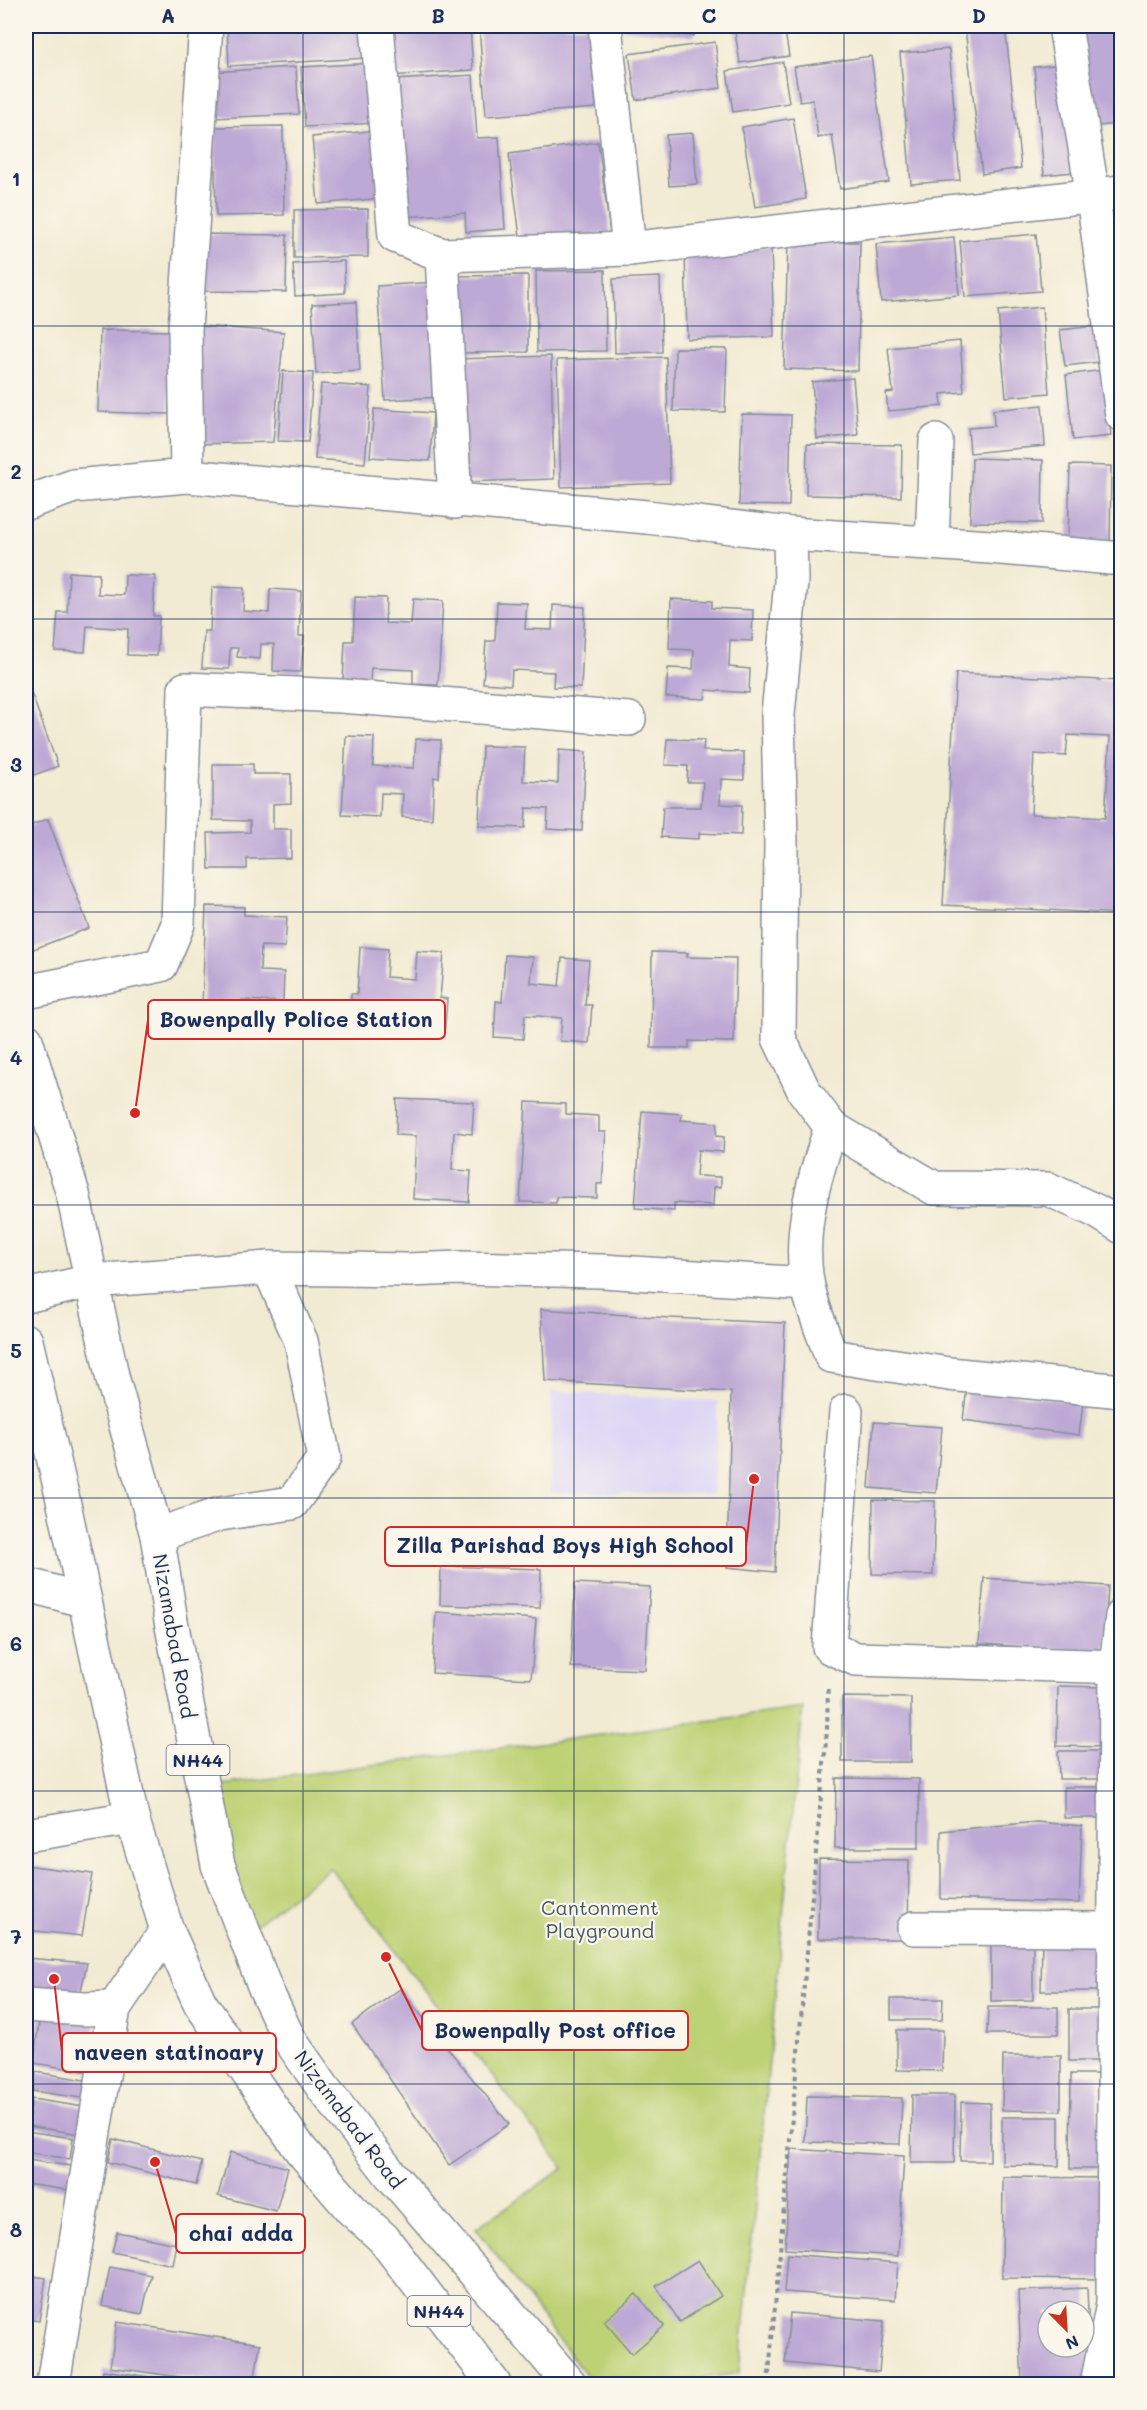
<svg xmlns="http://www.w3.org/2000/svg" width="1147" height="2410" viewBox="0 0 1147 2410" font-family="Mali,sans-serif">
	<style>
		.built { fill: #dcd5f6 }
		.green { fill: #bdd174; stroke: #6c8069; stroke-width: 1.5 }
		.building { fill: #bda9d5; fill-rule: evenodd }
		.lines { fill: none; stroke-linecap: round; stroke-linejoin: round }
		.minor-casing { stroke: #868d98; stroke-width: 36 }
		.major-casing { stroke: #868d98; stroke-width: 36 }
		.highway-casing { stroke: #868d98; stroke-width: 36 }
		.path { stroke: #868d98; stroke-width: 4; stroke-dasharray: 4.5 4.5; stroke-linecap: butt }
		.minor { stroke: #fff; stroke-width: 33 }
		.major { stroke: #fff; stroke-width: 33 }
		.highway { stroke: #fff; stroke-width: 33 }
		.grid { fill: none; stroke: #1b2f5e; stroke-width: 1.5; stroke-opacity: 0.55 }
		.labels { text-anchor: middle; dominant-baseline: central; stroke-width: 4.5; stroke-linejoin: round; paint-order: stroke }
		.shield { fill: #fbf7ec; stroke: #5e6b89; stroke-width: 1.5 }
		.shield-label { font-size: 18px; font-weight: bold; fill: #1b2f5e }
		.street-label { font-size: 20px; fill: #1b2f5e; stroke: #fbf7ec }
		.park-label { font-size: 20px; fill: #445864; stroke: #fbf7ec }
		.leader { fill: none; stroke: #d62828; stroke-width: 2 }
		.callout-dot { fill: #d62828; stroke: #fbf7ec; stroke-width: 2 }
		.callout { fill: #fbf7ec; stroke: #d62828; stroke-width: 2 }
		.callout-label { font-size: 21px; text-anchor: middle; font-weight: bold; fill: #1b2f5e }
		.neatline { fill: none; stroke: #1b2f5e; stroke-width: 2 }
		.grid-label { font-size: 20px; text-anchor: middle; font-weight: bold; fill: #1b2f5e }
	</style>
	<rect width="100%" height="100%" fill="#fbf7ec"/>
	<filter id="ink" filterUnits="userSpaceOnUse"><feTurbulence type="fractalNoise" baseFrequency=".0167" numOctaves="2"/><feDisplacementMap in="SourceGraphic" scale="12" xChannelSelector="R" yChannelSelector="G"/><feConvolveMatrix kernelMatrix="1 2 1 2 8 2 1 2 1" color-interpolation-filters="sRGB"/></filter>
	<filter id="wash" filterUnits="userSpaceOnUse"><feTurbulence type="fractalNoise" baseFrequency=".008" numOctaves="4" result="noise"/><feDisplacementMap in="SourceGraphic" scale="24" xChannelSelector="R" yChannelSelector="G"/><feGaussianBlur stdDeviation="1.35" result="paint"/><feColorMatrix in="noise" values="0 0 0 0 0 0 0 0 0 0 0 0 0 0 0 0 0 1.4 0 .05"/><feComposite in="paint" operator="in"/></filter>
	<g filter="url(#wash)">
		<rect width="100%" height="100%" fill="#f2ebd3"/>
		<path class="built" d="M 552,1391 L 718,1401 L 713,1494 L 551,1493 Z"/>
		<path class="green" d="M 803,1708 L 739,2373 L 663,2384 L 592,2384 L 476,2228 L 564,2168 L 330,1868 L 243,1934 L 200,1788 Z"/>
		<g id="blocks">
			<g class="building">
				<path d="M 227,26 L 365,26 L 367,58 L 229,66 Z"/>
				<path d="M 386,26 L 470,26 L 473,70 L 390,76 Z"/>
				<path d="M 479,26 L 590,26 L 596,108 L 486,116 Z"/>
				<path d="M 614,26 L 696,26 L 694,36 L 614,28 Z"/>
				<path d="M 734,26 L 784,26 L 789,56 L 740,63 Z"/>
				<path d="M 984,26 L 1005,26 L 1021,168 L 982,174 L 965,28 Z"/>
				<path d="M 1079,26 L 1122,26 L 1122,123 L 1092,127 Z"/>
				<path d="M 715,42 L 721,88 L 636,100 L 629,54 Z"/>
				<path d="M 949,49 L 960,180 L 911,184 L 900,53 Z"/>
				<path d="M 871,56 L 889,182 L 840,189 L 832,135 L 818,138 L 813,100 L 800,102 L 794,67 Z"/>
				<path d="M 783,62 L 789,103 L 733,112 L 727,71 Z"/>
				<path d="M 374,63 L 377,123 L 305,127 L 301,67 Z"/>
				<path d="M 1066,64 L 1084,171 L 1044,175 L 1034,67 Z"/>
				<path d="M 296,67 L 299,114 L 213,118 L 210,72 Z"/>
				<path d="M 473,75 L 477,138 L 499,137 L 505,229 L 466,232 L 465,213 L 403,217 L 395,80 Z"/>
				<path d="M 793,118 L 806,199 L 755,207 L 742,127 Z"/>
				<path d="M 283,126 L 284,215 L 216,216 L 214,127 Z"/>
				<path d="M 378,130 L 384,198 L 318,204 L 312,137 Z"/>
				<path d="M 693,133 L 697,184 L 669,186 L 666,135 Z"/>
				<path d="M 598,142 L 610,233 L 521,244 L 509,154 Z"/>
				<path d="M 368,209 L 368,257 L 294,258 L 294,210 Z"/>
				<path d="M 199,234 L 287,235 L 286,292 L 198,291 Z"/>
				<path d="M 1036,234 L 1041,291 L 965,297 L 960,241 Z"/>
				<path d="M 954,237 L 959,295 L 881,302 L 876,244 Z"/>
				<path d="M 788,241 L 860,242 L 858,371 L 784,369 Z"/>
				<path d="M 771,247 L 774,337 L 687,339 L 685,249 Z"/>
				<path d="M 344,261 L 345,293 L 295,296 L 293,264 Z"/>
				<path d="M 605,270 L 606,351 L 537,352 L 536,271 Z"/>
				<path d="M 528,275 L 528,352 L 454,353 L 453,276 Z"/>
				<path d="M 660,277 L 662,352 L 615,353 L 613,279 Z"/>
				<path d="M 435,282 L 443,397 L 385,400 L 377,286 Z"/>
				<path d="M 356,302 L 360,371 L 316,374 L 312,304 Z"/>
				<path d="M 1042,307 L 1049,393 L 1006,397 L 998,311 Z"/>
				<path d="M 200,326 L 284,332 L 273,442 L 197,444 Z"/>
				<path d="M 1095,326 L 1099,362 L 1065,366 L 1060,330 Z"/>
				<path d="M 100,330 L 171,331 L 169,414 L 98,412 Z"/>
				<path d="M 960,341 L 964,392 L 941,394 L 942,406 L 888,411 L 886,393 L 893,392 L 888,348 Z"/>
				<path d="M 675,348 L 727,349 L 725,412 L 673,411 Z"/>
				<path d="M 551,356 L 554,479 L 462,482 L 458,359 Z"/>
				<path d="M 666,357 L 670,483 L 561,487 L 557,360 Z"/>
				<path d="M 1103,370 L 1111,436 L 1073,440 L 1066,375 Z"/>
				<path d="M 283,371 L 313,373 L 308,442 L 278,441 Z"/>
				<path d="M 853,378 L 858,435 L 817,439 L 812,382 Z"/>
				<path d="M 321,384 L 371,387 L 365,463 L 315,459 Z"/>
				<path d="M 1042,405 L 1045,446 L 970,453 L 968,428 L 994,426 L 993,410 Z"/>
				<path d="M 374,409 L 433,413 L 430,461 L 370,457 Z"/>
				<path d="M 742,414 L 791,415 L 789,506 L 739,505 Z"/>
				<path d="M 807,444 L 902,445 L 901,497 L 806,495 Z"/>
				<path d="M 972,458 L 1043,460 L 1042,523 L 970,522 Z"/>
				<path d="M 1070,465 L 1111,466 L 1110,542 L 1068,542 Z"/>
				<path d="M 69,572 L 99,574 L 98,594 L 124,595 L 125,575 L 155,576 L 153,616 L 159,616 L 157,656 L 127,655 L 128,629 L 87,626 L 85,652 L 55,651 L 58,612 L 67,612 Z"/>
				<path d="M 212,587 L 244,588 L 243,611 L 269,613 L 270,589 L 301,591 L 299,636 L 304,636 L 301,672 L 273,671 L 274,644 L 261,644 L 260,659 L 237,657 L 238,648 L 230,648 L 229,669 L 202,668 L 204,631 L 210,631 Z"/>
				<path d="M 355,597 L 386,598 L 385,623 L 411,624 L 413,599 L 443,601 L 438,685 L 413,684 L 413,670 L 371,668 L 370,682 L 343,681 L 345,641 L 353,641 Z"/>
				<path d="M 671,599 L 712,601 L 712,608 L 753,610 L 752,641 L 730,640 L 729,667 L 750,669 L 749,693 L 706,690 L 705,699 L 666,697 L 668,668 L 693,669 L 694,650 L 669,649 Z"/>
				<path d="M 497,602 L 527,603 L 525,629 L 552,630 L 553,605 L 585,607 L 581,688 L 553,687 L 554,672 L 512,670 L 511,685 L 483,683 L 486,641 L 495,641 Z"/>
				<path d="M 956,673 L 1122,681 L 1122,914 L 943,905 ZM 1068,735 L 1110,737 L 1105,818 L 1031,814 L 1034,754 L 1066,756 Z"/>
				<path d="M 26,679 L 58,766 L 26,778 Z"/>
				<path d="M 346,736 L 374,737 L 373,766 L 414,768 L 416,739 L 441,740 L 439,778 L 434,777 L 432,819 L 402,817 L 403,794 L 381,793 L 380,817 L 342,815 Z"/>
				<path d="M 667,739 L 704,740 L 703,751 L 744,752 L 744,780 L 721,779 L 720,804 L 742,805 L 741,835 L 699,833 L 699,839 L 661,837 L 663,807 L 701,807 L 703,782 L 687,782 L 688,766 L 665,765 Z"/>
				<path d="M 482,746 L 525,747 L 523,781 L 558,783 L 559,750 L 586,752 L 582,831 L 547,829 L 548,809 L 526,808 L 525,828 L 479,826 Z"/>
				<path d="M 213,764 L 253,764 L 253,774 L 291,774 L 291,803 L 273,804 L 273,829 L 291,829 L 291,858 L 247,859 L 247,869 L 209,869 L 208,833 L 250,832 L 250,821 L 213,820 Z"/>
				<path d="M 48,819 L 89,928 L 31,950 L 26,935 L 26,827 Z"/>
				<path d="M 206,906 L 244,907 L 244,915 L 287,917 L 285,947 L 261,946 L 260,971 L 284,972 L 283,1002 L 242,1000 L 243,1007 L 202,1006 Z"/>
				<path d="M 360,947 L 388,949 L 386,977 L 415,979 L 417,951 L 444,953 L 440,998 L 447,999 L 444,1037 L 415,1034 L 417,1009 L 380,1007 L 378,1032 L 349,1029 L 351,994 L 357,994 Z"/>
				<path d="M 652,952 L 688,953 L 687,957 L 736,958 L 734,1042 L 689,1041 L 689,1048 L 651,1048 Z"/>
				<path d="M 505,955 L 533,957 L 531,983 L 559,986 L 562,958 L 589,960 L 585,1005 L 592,1005 L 589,1043 L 560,1041 L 562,1018 L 525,1015 L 523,1039 L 494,1037 L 496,1001 L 502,1002 Z"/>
				<path d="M 397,1099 L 474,1102 L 472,1134 L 454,1132 L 452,1170 L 471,1171 L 469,1202 L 413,1199 L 416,1136 L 396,1135 Z"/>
				<path d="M 526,1102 L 566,1104 L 566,1114 L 599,1116 L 599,1132 L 606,1132 L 602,1184 L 597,1184 L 597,1198 L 556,1197 L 556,1203 L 520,1202 Z"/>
				<path d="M 642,1111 L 682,1114 L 681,1120 L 717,1123 L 716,1136 L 724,1137 L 723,1152 L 698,1150 L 696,1176 L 721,1177 L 721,1187 L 714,1187 L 713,1205 L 674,1203 L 674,1211 L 635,1208 Z"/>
				<path d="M 541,1309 L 669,1318 L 785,1323 L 775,1572 L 727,1567 L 731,1392 L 545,1381 Z"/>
				<path d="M 967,1388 L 1083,1403 L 1079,1435 L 963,1420 Z"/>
				<path d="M 874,1422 L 942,1427 L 936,1493 L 869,1488 Z"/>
				<path d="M 873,1500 L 935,1501 L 933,1575 L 872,1574 Z"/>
				<path d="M 441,1566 L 541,1569 L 540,1608 L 440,1605 Z"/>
				<path d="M 984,1578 L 1108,1586 L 1104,1652 L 979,1644 Z"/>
				<path d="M 575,1583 L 650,1587 L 645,1670 L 571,1667 Z"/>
				<path d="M 436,1612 L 536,1619 L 531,1679 L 432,1673 Z"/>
				<path d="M 1058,1686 L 1108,1687 L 1108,1747 L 1057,1746 Z"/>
				<path d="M 842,1697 L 911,1698 L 911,1762 L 842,1762 Z"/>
				<path d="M 1058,1751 L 1107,1751 L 1106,1779 L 1059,1779 Z"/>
				<path d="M 836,1778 L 919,1779 L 919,1848 L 835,1848 Z"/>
				<path d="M 1064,1787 L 1103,1787 L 1102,1818 L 1064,1818 Z"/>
				<path d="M 1037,1822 L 1082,1826 L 1079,1903 L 941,1899 L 941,1831 Z"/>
				<path d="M 819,1859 L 909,1860 L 908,1939 L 818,1939 Z"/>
				<path d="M 26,1865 L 92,1874 L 82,1936 L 26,1930 Z"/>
				<path d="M 1042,1937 L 1100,1937 L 1099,1991 L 1041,1991 Z"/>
				<path d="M 991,1945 L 1033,1945 L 1033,2000 L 991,2001 Z"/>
				<path d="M 26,1958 L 87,1963 L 79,2000 L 26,1994 Z"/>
				<path d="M 400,1989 L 509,2124 L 449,2165 L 352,2024 Z"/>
				<path d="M 891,1999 L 943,1999 L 942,2020 L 891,2020 Z"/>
				<path d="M 988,2007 L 1058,2007 L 1058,2034 L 987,2034 Z"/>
				<rect x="1069" y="2009" width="34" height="52"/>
				<path d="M 40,2016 L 96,2025 L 89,2072 L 33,2063 Z"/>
				<path d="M 897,2030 L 943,2030 L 942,2071 L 897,2070 Z"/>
				<path d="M 1003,2056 L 1061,2056 L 1061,2111 L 1002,2110 Z"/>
				<path d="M 36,2072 L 91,2081 L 88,2099 L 33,2091 Z"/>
				<path d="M 1071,2074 L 1098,2074 L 1097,2169 L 1070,2169 Z"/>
				<path d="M 912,2095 L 955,2095 L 954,2163 L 911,2163 Z"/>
				<path d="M 807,2096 L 902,2098 L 900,2144 L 805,2142 Z"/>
				<path d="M 32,2099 L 84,2107 L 80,2134 L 28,2126 Z"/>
				<path d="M 961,2102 L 990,2103 L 990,2161 L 960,2161 Z"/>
				<path d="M 1002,2117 L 1059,2117 L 1059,2166 L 1002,2165 Z"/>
				<path d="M 26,2131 L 73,2138 L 70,2159 L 26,2152 Z"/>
				<path d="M 113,2139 L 202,2162 L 196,2185 L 108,2162 Z"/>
				<path d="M 791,2149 L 904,2156 L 898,2256 L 785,2249 Z"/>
				<path d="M 230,2152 L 288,2168 L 276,2211 L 218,2196 Z"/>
				<path d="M 27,2160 L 71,2166 L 67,2190 L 26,2184 Z"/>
				<path d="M 1003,2177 L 1103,2178 L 1102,2279 L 1002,2278 Z"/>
				<path d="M 117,2232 L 177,2244 L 173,2265 L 112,2252 Z"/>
				<path d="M 787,2254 L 898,2263 L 895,2300 L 784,2292 Z"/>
				<path d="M 698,2260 L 721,2296 L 680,2322 L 656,2286 Z"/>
				<path d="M 110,2267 L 151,2275 L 142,2314 L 102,2306 Z"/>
				<path d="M 26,2275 L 46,2278 L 39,2321 L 26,2319 Z"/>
				<path d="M 1087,2288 L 1091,2384 L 1022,2384 L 1018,2291 ZM 1048,2311 L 1084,2311 L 1084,2347 L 1048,2347 Z"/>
				<path d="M 636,2294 L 664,2326 L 632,2354 L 604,2321 Z"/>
				<path d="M 790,2313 L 884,2321 L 879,2372 L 785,2363 Z"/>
				<path d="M 117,2322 L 260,2344 L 254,2384 L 228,2384 L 110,2367 Z"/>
				<path d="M 103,2370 L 189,2383 L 189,2384 L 101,2384 Z"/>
			</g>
		</g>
	</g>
	<g filter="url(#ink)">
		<use href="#blocks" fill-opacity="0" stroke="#868d98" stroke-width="1.5"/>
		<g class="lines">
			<g class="minor-casing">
				<g id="minor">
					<path d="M 377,26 L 395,236 L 442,255"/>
					<path d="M 605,26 L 629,249"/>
					<path d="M 1065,26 L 1093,196 L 1122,415"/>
					<path d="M 187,476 L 185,329 L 206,26"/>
					<path d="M 455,502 L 442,255 L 629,249 L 1122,192"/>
					<path d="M 26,503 L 74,486 L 187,476 L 647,517 L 790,534 L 990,547 L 1122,559"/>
					<path d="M 790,534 L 791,582 L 778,714 L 781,843 L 779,1038 L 804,1091 L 831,1127 L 934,1188 L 1048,1189 L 1096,1211 L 1122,1227"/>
					<path d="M 932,543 L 936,441"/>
					<path d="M 26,992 L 161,965 L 178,924 L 185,689 L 341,696 L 629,719"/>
					<path d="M 831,1127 C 815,1176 798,1230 807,1281 C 811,1306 823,1332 831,1356 L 949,1374 L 1122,1391"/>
					<path d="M 26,1296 L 91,1281 L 269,1268 L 408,1270 L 459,1268 L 602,1271 L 807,1284"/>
					<path d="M 846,1411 L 829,1647 L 856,1659 L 1122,1667"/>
					<path d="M 157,1535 L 220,1514 L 292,1503 L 324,1458 L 301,1341 L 269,1268"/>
					<path d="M 26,1584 L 85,1601"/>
					<path d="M 26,1835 L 132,1818"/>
					<path d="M 914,1928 L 1115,1929"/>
					<path d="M 26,2005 L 84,2009 L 114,2008"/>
					<path d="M 1097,2384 L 1113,2304 L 1116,1666 L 1122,1616"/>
				</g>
			</g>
			<g class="major-casing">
				<path id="major" d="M 53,2384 L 114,2008 L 167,1930"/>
			</g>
			<g class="highway-casing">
				<g id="highway">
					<path d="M 26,1040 L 73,1194 L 113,1380 L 157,1535 L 171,1621 L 218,1865 L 265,1988 L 289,2039 L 324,2089 L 391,2175 L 570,2384"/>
					<path d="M 26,1341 L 62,1495 L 132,1818 L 167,1930 L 200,2003 L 300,2149 L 352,2210 L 383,2238 L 494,2384"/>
				</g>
			</g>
			<path class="path" d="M 768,2384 L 827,1730 L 828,1689"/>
			<use href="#minor" class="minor"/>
			<use href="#major" class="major"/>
			<use href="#highway" class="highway"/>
		</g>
	</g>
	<path class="grid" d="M 303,26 L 303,2384M 574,26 L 574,2384M 844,26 L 844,2384M 26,326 L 1122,326M 26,619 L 1122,619M 26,912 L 1122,912M 26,1205 L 1122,1205M 26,1498 L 1122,1498M 26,1791 L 1122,1791M 26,2084 L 1122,2084"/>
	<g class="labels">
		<g class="shield">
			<rect x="166.5" y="1745" width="63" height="30" rx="4.5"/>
			<rect x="407.5" y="2296" width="63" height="30" rx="4.5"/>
		</g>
		<g class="shield-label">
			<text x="198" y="1760">NH44</text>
			<text x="439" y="2311">NH44</text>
		</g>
		<g class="street-label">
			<text transform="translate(175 1636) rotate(80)">Nizamabad Road</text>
			<text transform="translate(350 2119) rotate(53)">Nizamabad Road</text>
		</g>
		<g class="park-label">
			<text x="600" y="1907">Cantonment<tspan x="600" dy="23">Playground</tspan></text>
		</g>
	</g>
	<path class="leader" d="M135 1113L148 1020M754 1479L746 1546M386 1957L422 2031M54 1979L62 2052M155 2162L176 2234"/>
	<g class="callout-dot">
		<circle cx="135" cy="1113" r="6"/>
		<circle cx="754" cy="1479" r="6"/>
		<circle cx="386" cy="1957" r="6"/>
		<circle cx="54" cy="1979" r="6"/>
		<circle cx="155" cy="2162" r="6"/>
	</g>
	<g class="callout">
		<rect x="148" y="1000" width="297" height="39" rx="6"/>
		<rect x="385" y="1527" width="361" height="39" rx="6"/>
		<rect x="422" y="2011" width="266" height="39" rx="6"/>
		<rect x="62" y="2033" width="214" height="39" rx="6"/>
		<rect x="176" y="2214" width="129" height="39" rx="6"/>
	</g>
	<g class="callout-label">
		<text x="296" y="1027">Bowenpally Police Station</text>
		<text x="565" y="1553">Zilla Parishad Boys High School</text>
		<text x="555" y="2038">Bowenpally Post office</text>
		<text x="169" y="2060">naveen statinoary</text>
		<text x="241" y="2241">chai adda</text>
	</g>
	<rect width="1147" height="2410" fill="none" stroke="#fbf7ec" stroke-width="66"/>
	<g transform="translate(1066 2329) rotate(156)"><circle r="28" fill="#fbf7ec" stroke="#a1a7b3" stroke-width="1.5"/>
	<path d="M0-4.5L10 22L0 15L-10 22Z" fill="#c8321e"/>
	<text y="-9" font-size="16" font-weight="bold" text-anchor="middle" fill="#1b2f5e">N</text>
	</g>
	<rect x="33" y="33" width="1081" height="2344" class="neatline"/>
	<g class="grid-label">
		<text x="168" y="23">A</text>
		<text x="438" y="23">B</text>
		<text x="709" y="23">C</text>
		<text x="979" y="23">D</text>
		<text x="16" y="186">1</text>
		<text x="16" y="479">2</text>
		<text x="16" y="772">3</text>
		<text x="16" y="1065">4</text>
		<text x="16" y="1358">5</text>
		<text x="16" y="1651">6</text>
		<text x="16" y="1944">7</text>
		<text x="16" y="2237">8</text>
	</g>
</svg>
